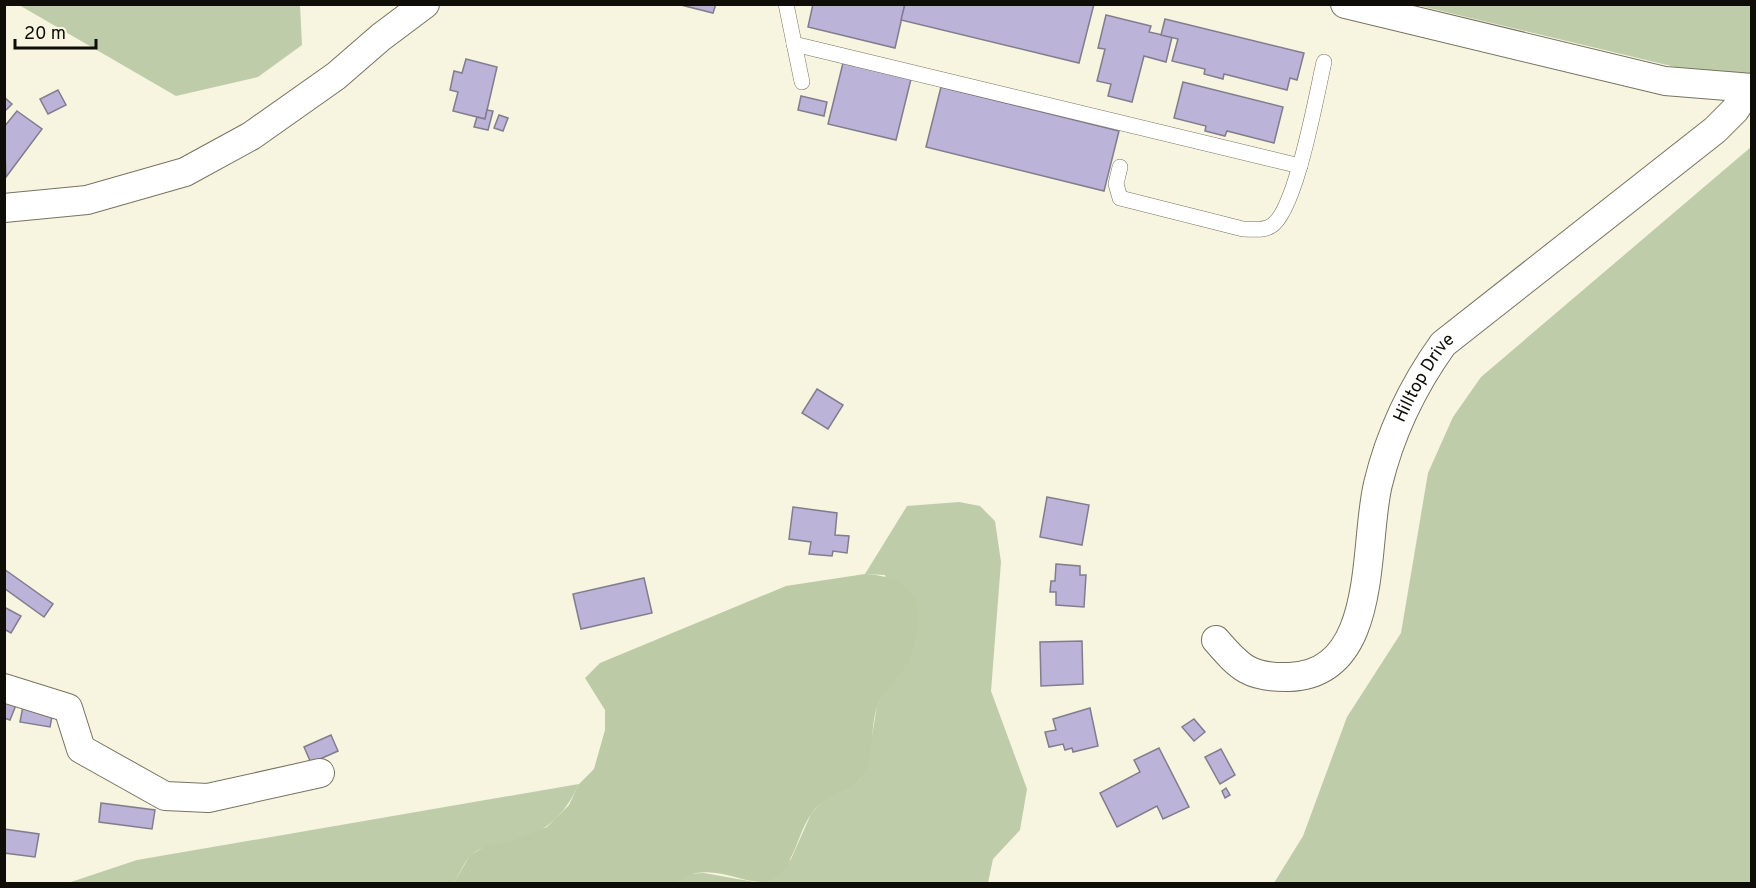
<svg xmlns="http://www.w3.org/2000/svg" width="1756" height="888" viewBox="0 0 1756 888" font-family="Overpass,sans-serif">
	<style>
		.green { fill: #bfccaa }
		.forest { fill: #bccaa5 }
		.building { fill: #bbb3d8; stroke: #817d8e; stroke-width: 1.5 }
		.lines { fill: none; stroke-linecap: round; stroke-linejoin: round }
		.lane-casing { stroke: #767361; stroke-width: 16 }
		.street-casing { stroke: #767361; stroke-width: 30 }
		.lane { stroke: #fff; stroke-width: 15 }
		.street { stroke: #fff; stroke-width: 28 }
		.labels { text-anchor: middle; dominant-baseline: central; stroke-width: 6; stroke-linejoin: round; paint-order: stroke }
		.street-label { font-size: 18px; fill: #0f0d07; stroke: #f7f4e0 }
	</style>
	<rect width="100%" height="100%" fill="#f7f4e0"/>
	<g class="green">
		<path d="M 19,5 L 300,5 L 302,45 L 258,77 L 176,96 Z"/>
		<path d="M 1416,5 L 1751,5 L 1751,76 L 1692,71 Z"/>
		<path d="M 1751,147 L 1751,883 L 1274,883 L 1303,836 L 1347,717 L 1401,633 L 1428,473 L 1453,417 L 1481,377 Z"/>
		<path d="M 959,502 L 980,506 L 995,521 L 1001,562 L 991,691 L 1027,789 L 1020,830 L 993,859 L 988,883 L 674,884 L 685,874 L 704,873 L 760,883 L 791,859 L 811,814 L 825,798 L 860,779 L 868,760 L 877,706 L 885,688 L 906,666 L 885,575 L 865,574 L 907,506 Z"/>
		<path d="M 579,784 C 564,817 542,836 506,843 C 494,845 480,847 471,855 C 464,862 459,875 454,883 L 65,884 L 137,860 Z"/>
	</g>
	<path class="forest" d="M 865,574 C 924,577 928,618 907,664 C 900,679 884,688 878,704 C 869,726 876,760 860,779 C 849,791 826,794 812,813 C 796,834 796,867 769,881 C 745,888 707,856 674,884 L 454,883 L 470,855 L 488,845 L 509,842 L 547,827 L 569,805 L 579,784 L 594,769 L 605,730 L 605,710 L 585,678 L 600,663 L 786,586 Z"/>
	<g class="building">
		<path d="M 677,4 L 716,4 L 713,13 Z"/>
		<path d="M 813,4 L 905,4 L 895,48 L 808,27 Z"/>
		<path d="M 905,4 L 1094,4 L 1079,63 L 901,20 Z"/>
		<path d="M 1106,15 L 1151,26 L 1149,32 L 1172,37 L 1166,62 L 1144,56 L 1132,102 L 1108,96 L 1111,84 L 1097,81 L 1105,49 L 1098,48 Z"/>
		<path d="M 1165,19 L 1304,53 L 1297,80 L 1290,78 L 1287,90 L 1224,74 L 1223,79 L 1204,74 L 1205,69 L 1172,61 L 1178,39 L 1161,35 Z"/>
		<path d="M 466,59 L 497,67 L 485,119 L 453,111 L 458,92 L 450,90 L 454,71 L 462,73 Z"/>
		<path d="M 843,63 L 911,79 L 896,140 L 828,124 Z"/>
		<path d="M 1183,82 L 1283,107 L 1274,143 L 1227,131 L 1225,136 L 1205,131 L 1206,126 L 1174,118 Z"/>
		<path d="M 941,87 L 1119,131 L 1104,191 L 926,147 Z"/>
		<path d="M 58,90 L 66,105 L 48,114 L 40,99 Z"/>
		<path d="M 801,96 L 827,102 L 824,116 L 798,110 Z"/>
		<path d="M 4,97 L 12,104 L 4,112 Z"/>
		<path d="M 487,110 L 493,111 L 488,130 L 474,127 L 477,117 L 485,119 Z"/>
		<path d="M 17,111 L 42,129 L 6,177 L 4,127 Z"/>
		<path d="M 499,115 L 508,118 L 503,131 L 494,128 Z"/>
		<path d="M 817,389 L 843,405 L 828,429 L 802,413 Z"/>
		<path d="M 1047,497 L 1089,505 L 1082,545 L 1040,537 Z"/>
		<path d="M 793,507 L 837,513 L 835,535 L 849,536 L 847,553 L 833,551 L 832,556 L 809,554 L 811,542 L 789,539 Z"/>
		<path d="M 1056,564 L 1080,566 L 1080,575 L 1086,575 L 1084,607 L 1056,605 L 1056,592 L 1050,592 L 1051,581 L 1055,581 Z"/>
		<path d="M 4,569 L 53,604 L 44,617 L 4,588 Z"/>
		<path d="M 644,578 L 652,613 L 581,629 L 573,594 Z"/>
		<path d="M 4,607 L 21,616 L 11,633 L 4,629 Z"/>
		<path d="M 1082,641 L 1083,684 L 1041,686 L 1040,642 Z"/>
		<path d="M 4,701 L 16,705 L 10,720 L 4,718 Z"/>
		<path d="M 23,706 L 53,711 L 50,727 L 20,722 Z"/>
		<path d="M 1090,708 L 1098,746 L 1073,752 L 1072,748 L 1065,750 L 1063,744 L 1049,747 L 1045,732 L 1056,730 L 1053,719 Z"/>
		<path d="M 1194,719 L 1205,732 L 1194,741 L 1182,727 Z"/>
		<path d="M 331,735 L 338,751 L 311,763 L 304,747 Z"/>
		<path d="M 1159,748 L 1189,807 L 1163,819 L 1157,806 L 1117,827 L 1100,793 L 1140,772 L 1134,760 Z"/>
		<path d="M 1221,749 L 1235,775 L 1220,784 L 1205,757 Z"/>
		<path d="M 1226,788 L 1230,795 L 1225,798 L 1222,791 Z"/>
		<path d="M 101,803 L 155,810 L 152,829 L 99,822 Z"/>
		<path d="M 4,829 L 39,834 L 35,857 L 4,853 Z"/>
	</g>
	<g class="lines">
		<g class="lane-casing">
			<g id="lane">
				<path d="M 786,4 L 802,82"/>
				<path d="M 794,44 L 1300,166"/>
				<path d="M 1120,167 L 1116,184 L 1120,198 L 1243,229 C 1252,229 1263,231 1271,226 C 1296,212 1317,92 1324,62"/>
			</g>
		</g>
		<g class="street-casing">
			<g id="street">
				<path d="M 1345,4 L 1665,81 L 1752,88"/>
				<path d="M 4,208 L 87,200 L 185,172 L 251,136 L 336,76 L 381,37 L 425,4"/>
				<path id="s1" d="M 1216,640 C 1240,668 1250,678 1289,677 C 1380,674 1363,545 1378,484 C 1390,434 1413,386 1443,344 L 1715,130 L 1735,110 L 1749,88"/>
				<path d="M 4,688 L 68,708 L 81,749 L 165,796 L 208,798 L 320,773"/>
			</g>
		</g>
		<use href="#lane" class="lane"/>
		<use href="#street" class="street"/>
	</g>
	<g class="labels">
		<g class="street-label">
			<text stroke="none"><textPath href="#s1" startOffset="436">Hilltop Drive</textPath></text>
		</g>
	</g>
	<rect width="1756" height="888" fill="none" stroke="#0f0d07" stroke-width="12"/>
	<path d="M15 39v9h81v-9" fill="none" stroke="#0f0d07" stroke-width="3"/>
	<text x="24" y="39" font-size="18" fill="#0f0d07" stroke="#f7f4e0" stroke-width="4.5" paint-order="stroke">20 m</text>
</svg>
